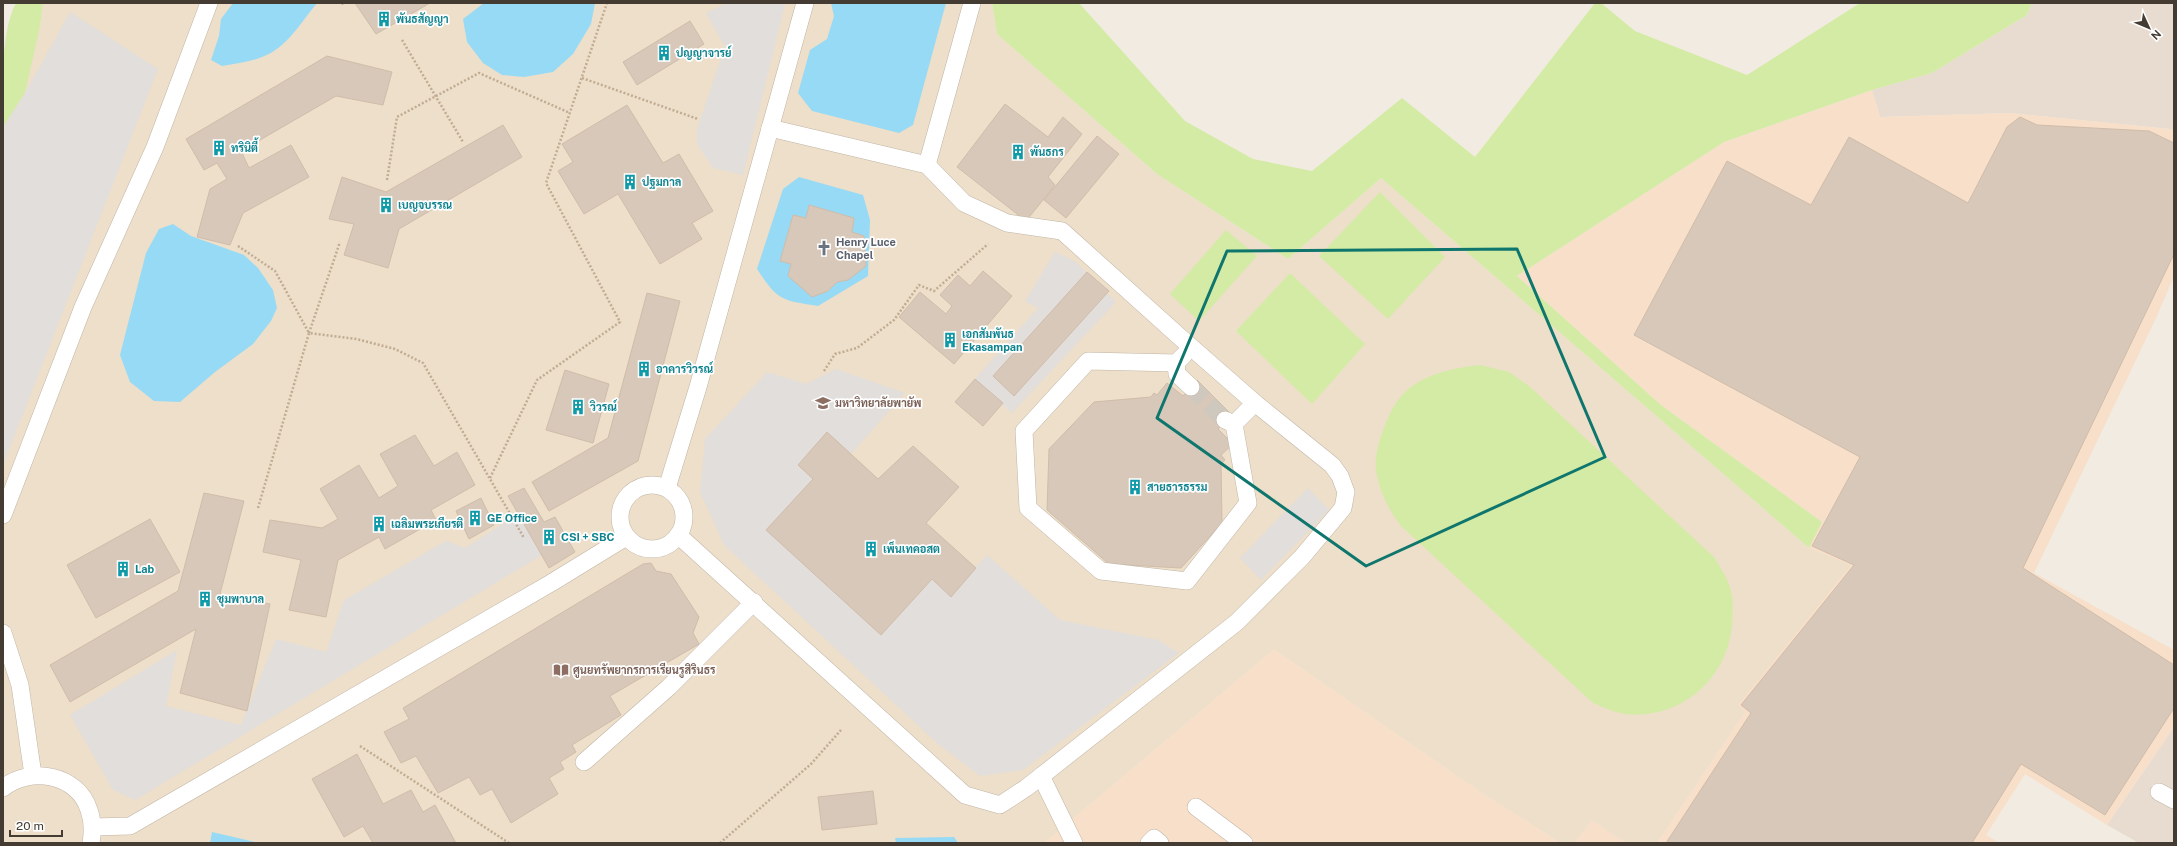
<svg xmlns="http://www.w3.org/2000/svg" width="2177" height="846" viewBox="0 0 2177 846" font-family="'Public Sans',Sarabun,sans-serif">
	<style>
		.residential { fill: #e7dccf }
		.commercial { fill: #f7dfc9 }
		.education { fill: #eddfc9 }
		.green { fill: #d4eba6 }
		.parking { fill: #e2dedb }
		.water { fill: #97daf6 }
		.building { fill: #d8c8b9; stroke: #d0bca9 }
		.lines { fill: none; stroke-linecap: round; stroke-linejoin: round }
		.minor-tunnel { stroke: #cfc8be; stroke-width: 17; stroke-dasharray: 17 8; stroke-linecap: butt }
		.minor-casing { stroke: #c1b5a6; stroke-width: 18 }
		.path { stroke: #c1ac93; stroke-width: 2.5; stroke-dasharray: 2 2; stroke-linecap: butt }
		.minor { stroke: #fff; stroke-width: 17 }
		.marked { fill: none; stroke: #0f766e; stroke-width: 3; stroke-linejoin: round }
		.labels { text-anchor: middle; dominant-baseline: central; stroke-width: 3.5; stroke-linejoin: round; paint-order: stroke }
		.culture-label { font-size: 11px; font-weight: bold; fill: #0d838f; stroke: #fff; text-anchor: start }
		.worship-label { font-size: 11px; font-weight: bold; fill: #5b616d; stroke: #fff; text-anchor: start }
		.education-label { font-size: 11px; font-weight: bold; fill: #785e54; stroke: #fff; text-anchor: start }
	</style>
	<rect width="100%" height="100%" fill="#f2ebe1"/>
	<g class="residential">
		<path d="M 2032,3 L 2174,3 L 2174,131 L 2170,129 L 2010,113 L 1880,117 L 1872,90 L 1932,73 L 2027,15 Z"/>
		<path d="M 2174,727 L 2174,843 L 2139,843 L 2107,825 Z"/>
	</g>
	<g class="commercial">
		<path d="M 1872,90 L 1880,117 L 2010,113 L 2170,129 L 2174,131 L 2174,276 L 2157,316 L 2034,573 L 2174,650 L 2174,727 L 2107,825 L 2025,774 L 1986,835 L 1999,843 L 1657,843 L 1745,712 L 1737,705 L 1850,565 L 1809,548 L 1822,522 L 1661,405 L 1517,276 L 1724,142 Z"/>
		<path d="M 1274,649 L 1482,793 L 1561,843 L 1044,843 Z"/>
		<path d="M 1592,820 L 1626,843 L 1574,843 Z"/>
	</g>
	<path class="education" d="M 43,3 L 992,3 L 997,34 L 1157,174 L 1288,259 L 1381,178 L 1809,548 L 1851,565 L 1738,705 L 1745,712 L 1657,843 L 1626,843 L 1592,820 L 1574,843 L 1561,843 L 1482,793 L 1274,649 L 1044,843 L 3,843 L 3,127 L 40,26 Z"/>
	<g class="green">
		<path d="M 16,3 L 43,3 L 40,26 L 25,93 L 3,127 C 3,91 0,32 16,3 Z"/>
		<path d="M 992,3 L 1079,3 L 1185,121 L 1253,159 L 1312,171 L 1402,98 L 1475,157 L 1595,3 L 1601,3 L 1635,31 L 1747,75 L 1860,3 L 2032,3 L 2027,15 L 1932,73 L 1872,90 L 1724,142 L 1517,276 L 1661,405 L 1822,522 L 1809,548 L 1381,178 L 1288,259 L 1157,174 L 997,34 Z"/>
		<path d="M 1380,192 L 1445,257 L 1388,319 L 1319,256 Z"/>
		<path d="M 1226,230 L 1257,256 L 1199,321 L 1170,294 Z"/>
		<path d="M 1290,273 L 1365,344 L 1312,404 L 1236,331 Z"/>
		<path d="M 1480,365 L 1509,372 L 1529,386 L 1715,558 C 1719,566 1725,574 1728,582 C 1734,596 1733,611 1732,625 C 1727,680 1680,720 1625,714 C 1613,712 1603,707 1593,703 L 1401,526 C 1389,511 1379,490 1376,470 C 1373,451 1389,408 1403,394 C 1422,374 1454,368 1480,365 Z"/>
	</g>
	<g class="parking">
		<path d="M 727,3 L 785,4 L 743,175 L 713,168 L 697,144 L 697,129 L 725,47 L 706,13 Z"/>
		<path d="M 70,12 L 158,69 L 3,465 L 3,127 L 25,93 Z"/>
		<path d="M 1055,252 L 1076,262 L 1116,302 L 1012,413 L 975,379 L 1038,308 L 1025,301 Z"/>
		<path d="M 836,369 L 905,393 L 851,454 L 827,432 L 798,465 L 813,479 L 881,635 L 932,579 L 951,596 L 987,555 L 1060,620 L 1158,640 L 1179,653 L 1023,770 L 980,776 L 938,744 L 724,545 L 700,492 L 705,439 L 767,372 L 806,384 Z"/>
		<path d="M 1308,488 L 1329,510 L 1261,580 L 1240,558 Z"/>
		<path d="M 518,514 L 542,555 L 135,800 L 113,790 L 70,715 L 177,650 L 166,706 L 241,725 L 276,639 L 326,652 L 344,600 L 446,541 L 465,548 Z"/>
	</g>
	<g class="water">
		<path d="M 233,3 L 317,3 C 301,22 287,48 262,57 C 250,62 236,63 222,66 L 211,60 L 219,36 L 221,19 Z"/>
		<path d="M 484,3 L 595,3 L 591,24 L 573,54 L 553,72 L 524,77 L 502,75 L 483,63 L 467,42 L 463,19 Z"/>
		<path d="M 831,3 L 946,3 L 913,125 L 899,133 L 812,111 L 798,93 L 810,50 L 827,39 L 834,16 Z"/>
		<path d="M 799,177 L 863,195 L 870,220 L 868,276 L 818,306 C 781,300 778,301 757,269 L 783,189 Z"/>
		<path d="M 173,224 L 191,236 L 244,255 L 258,268 L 273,290 L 277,308 L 271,321 L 253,344 L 215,372 L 180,402 L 154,401 L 130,382 L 120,355 L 146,253 L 159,229 Z"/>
		<path d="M 212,832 L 259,843 L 210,843 Z"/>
		<path d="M 954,837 L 958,843 L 896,843 L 895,838 Z"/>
	</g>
	<g class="building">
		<path d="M 355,3 L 430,3 L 376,34 Z"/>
		<path d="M 690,21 L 704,44 L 637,85 L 623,62 Z"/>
		<path d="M 327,56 L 392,72 L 383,105 L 336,96 L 241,151 L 249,168 L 291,145 L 309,177 L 243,213 L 230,245 L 197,237 L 210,189 L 227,179 L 217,163 L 204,170 L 186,139 Z"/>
		<path d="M 1005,104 L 1048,137 L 1063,117 L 1082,134 L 1048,177 L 1055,185 L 1026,221 L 957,167 Z"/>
		<path d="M 627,105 L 663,163 L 679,154 L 713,211 L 692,223 L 702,239 L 660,264 L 618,194 L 584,214 L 558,171 L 573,162 L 562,144 Z"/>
		<path d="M 2020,117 L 2037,125 L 2149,131 L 2174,143 L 2174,254 L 2023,568 L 2174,665 L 2174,708 L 2105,815 L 2021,764 L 1972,843 L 1666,843 L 1751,713 L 1741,705 L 1854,565 L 1812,546 L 1860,457 L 1634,335 L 1727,161 L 1811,205 L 1849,137 L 1968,203 L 2007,127 Z"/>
		<path d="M 503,125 L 522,157 L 399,229 L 388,268 L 344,255 L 354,224 L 329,219 L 342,177 L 386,192 Z"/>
		<path d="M 1097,136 L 1119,154 L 1066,218 L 1044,200 Z"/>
		<path d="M 809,205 L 854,218 L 852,232 L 864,236 L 866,266 L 848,280 L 837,282 L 828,291 L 812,297 L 788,276 L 791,264 L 780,261 L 793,215 L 806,218 Z"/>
		<path d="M 983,271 L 1012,296 L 954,364 L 899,317 L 920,292 L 946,314 L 952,306 L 940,295 L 958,275 L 970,286 Z"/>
		<path d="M 1087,272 L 1109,291 L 1014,396 L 993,376 Z"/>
		<path d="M 647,293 L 680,301 L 638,461 L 549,511 L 532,482 L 608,438 Z"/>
		<path d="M 565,370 L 609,384 L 593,443 L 546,430 Z"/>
		<path d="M 975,379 L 1003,403 L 983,426 L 955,402 Z"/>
		<path d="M 1197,380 L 1231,414 L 1218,429 L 1233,444 L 1221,455 L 1225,460 L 1221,464 L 1222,523 L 1181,568 L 1109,564 L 1047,510 L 1049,449 L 1094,402 L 1151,397 L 1154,393 L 1157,395 L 1167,383 L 1183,396 Z"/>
		<path d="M 827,432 L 878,479 L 913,446 L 959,487 L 926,523 L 976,568 L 951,597 L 932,579 L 881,635 L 766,530 L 813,479 L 798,465 Z"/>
		<path d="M 415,435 L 434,466 L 457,452 L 475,485 L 431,510 L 436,520 L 385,549 L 379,537 L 338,560 L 326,617 L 289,610 L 301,560 L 263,552 L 270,520 L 322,528 L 338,519 L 320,489 L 359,465 L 379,498 L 398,486 L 380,454 Z"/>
		<path d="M 524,488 L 544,522 L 555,517 L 575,552 L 549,568 L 508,496 Z"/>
		<path d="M 204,493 L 244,501 L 220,594 L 270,604 L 247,711 L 180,693 L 196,629 L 70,702 L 50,665 L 178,591 Z"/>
		<path d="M 481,498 L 494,525 L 469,539 L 456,511 Z"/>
		<path d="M 150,519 L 180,572 L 96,618 L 67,565 Z"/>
		<path d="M 651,563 L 656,571 L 671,574 L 699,617 L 693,633 L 699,644 L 610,696 L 621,715 L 572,745 L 576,752 L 560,762 L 564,769 L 549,778 L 558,794 L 511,823 L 492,789 L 480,795 L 469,777 L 438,793 L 416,756 L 401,763 L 384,732 L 409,719 L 403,708 L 643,564 Z"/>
		<path d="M 357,754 L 383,804 L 411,790 L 423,812 L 435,805 L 456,843 L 373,843 L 363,826 L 344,837 L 312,779 Z"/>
		<path d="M 873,791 L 877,824 L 822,830 L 818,797 Z"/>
	</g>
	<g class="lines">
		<path class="minor-tunnel" d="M 1191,387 L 1225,420"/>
		<g class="minor-casing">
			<g id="minor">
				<path d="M 927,165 L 972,3"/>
				<path d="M 1184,355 L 1176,363 L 1177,374 L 1191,387"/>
				<path d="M 1176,363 L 1088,361 L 1024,431 L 1028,508 L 1101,571 L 1187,581 L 1248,503 L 1234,424"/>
				<path d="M 1225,420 L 1234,424 L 1255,403"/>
				<circle cx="652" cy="517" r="32"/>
				<path d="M 667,488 L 698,387 L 805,3"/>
				<path d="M 3,515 L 83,307 L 155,147 L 209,3"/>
				<path d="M 678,535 L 965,795 L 1000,805 L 1026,788 L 1237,622 L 1302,557 L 1343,508 L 1346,492 L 1340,476 L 1332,465 L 1255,403 L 1191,347 L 1062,231 L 1007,223 L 964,203 L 927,165 L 770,128"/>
				<path d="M 3,633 L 20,685 L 33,775"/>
				<path d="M 584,762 L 669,687 L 754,602"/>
				<path d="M 1041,776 L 1074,843"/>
				<path d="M 3,788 C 30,766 78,774 89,810 C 93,821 93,831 91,843"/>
				<path d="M 2159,792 L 2174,800"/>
				<path d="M 1196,807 L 1244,843"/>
				<path d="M 93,827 L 130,826 L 551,583 L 626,537"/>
				<path d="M 1149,843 L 1154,838 L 1160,843"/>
			</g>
		</g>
		<g class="path">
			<path d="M 342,3 L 344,5"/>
			<path d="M 402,40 L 463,142"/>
			<path d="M 582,78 L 698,119"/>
			<path d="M 387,180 L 397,117 L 479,73 L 570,113"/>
			<path d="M 238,246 L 275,271 L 309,333"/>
			<path d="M 309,333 L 340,242"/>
			<path d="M 824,371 L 835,354 L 857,348 L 894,320 L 919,285 L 934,291 L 988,244"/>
			<path d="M 490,478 L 537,380 L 620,322 L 546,183 L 607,3"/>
			<path d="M 258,508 L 309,333 L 356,339 L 395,349 L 423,363 L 524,538"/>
			<path d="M 360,746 L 509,843"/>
			<path d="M 720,843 L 811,764 L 841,730"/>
		</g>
		<use href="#minor" class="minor"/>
	</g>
	<path class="marked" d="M 1517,249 L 1605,457 L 1366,566 L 1157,418 L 1227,251 Z"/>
	<defs>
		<g id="building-bare" transform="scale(1.2)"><path d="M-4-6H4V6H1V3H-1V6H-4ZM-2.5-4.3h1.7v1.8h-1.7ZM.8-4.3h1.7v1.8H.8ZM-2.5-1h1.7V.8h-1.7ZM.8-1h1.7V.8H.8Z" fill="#0f9aa8" stroke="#fff" stroke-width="2.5" paint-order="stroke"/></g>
		<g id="church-bare" transform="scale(1.2)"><path d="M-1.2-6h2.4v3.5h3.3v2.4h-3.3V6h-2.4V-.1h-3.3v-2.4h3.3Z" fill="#6b7280" stroke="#fff" stroke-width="2.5" paint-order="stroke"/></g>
		<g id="university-bare" transform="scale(1.2)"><path d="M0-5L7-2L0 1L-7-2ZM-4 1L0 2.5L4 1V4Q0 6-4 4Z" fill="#8d6e63" stroke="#fff" stroke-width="2.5" paint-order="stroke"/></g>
		<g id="library-bare" transform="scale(1.2)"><path d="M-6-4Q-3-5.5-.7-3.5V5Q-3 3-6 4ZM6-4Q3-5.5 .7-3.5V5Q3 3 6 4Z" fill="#8d6e63" stroke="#fff" stroke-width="2.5" paint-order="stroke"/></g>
	</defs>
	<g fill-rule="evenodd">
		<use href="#building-bare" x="384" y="19"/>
		<use href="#building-bare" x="664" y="53"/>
		<use href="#building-bare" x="219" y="148"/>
		<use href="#building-bare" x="1018" y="152"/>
		<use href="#building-bare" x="630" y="182"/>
		<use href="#building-bare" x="386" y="205"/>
		<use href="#church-bare" x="824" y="248"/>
		<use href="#building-bare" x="950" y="340"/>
		<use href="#building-bare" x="644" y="369"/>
		<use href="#university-bare" x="823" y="403"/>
		<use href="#building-bare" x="578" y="407"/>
		<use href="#building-bare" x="1135" y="487"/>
		<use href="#building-bare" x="475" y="518"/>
		<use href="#building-bare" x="379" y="524"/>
		<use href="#building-bare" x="549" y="537"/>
		<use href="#building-bare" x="871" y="549"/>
		<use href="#building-bare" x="123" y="569"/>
		<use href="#building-bare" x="205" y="599"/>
		<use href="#library-bare" x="561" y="670"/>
	</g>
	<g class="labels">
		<g class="culture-label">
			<text x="396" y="19">พันธสัญญา</text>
			<text x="676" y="53">ปญญาจารย์</text>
			<text x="231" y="148">ทรินิตี้</text>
			<text x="1030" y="152">พันธกร</text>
			<text x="642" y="182">ปฐมกาล</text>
			<text x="398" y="205">เบญจบรรณ</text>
			<text x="962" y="334">เอกสัมพันธ<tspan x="962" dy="13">Ekasampan</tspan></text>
			<text x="656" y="369">อาคารวิวรณ์</text>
			<text x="590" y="407">วิวรณ์</text>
			<text x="1147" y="487">สายธารธรรม</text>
			<text x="487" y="518">GE Office</text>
			<text x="391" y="524">เฉลิมพระเกียรติ</text>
			<text x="561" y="537">CSI + SBC</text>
			<text x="883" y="549">เพ็นเทคอสต</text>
			<text x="135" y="569">Lab</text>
			<text x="217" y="599">ชุมพาบาล</text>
		</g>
		<g class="worship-label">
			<text x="836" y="242">Henry Luce<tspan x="836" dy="13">Chapel</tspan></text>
		</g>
		<g class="education-label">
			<text x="835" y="403">มหาวิทยาลัยพายัพ</text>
			<text x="573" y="670">ศูนยทรัพยากรการเรียนรูสิรินธร</text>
		</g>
	</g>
	<rect width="2177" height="846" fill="none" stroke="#443b32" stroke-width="8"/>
	<g transform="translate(2149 28) rotate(134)" stroke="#ffffff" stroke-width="3" paint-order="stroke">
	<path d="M0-3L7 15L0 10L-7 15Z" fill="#443b32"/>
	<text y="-6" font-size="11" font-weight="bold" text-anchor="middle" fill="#443b32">N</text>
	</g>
	<path d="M10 830v6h52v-6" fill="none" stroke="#443b32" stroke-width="2"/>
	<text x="16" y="830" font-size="12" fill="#443b32" stroke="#ffffff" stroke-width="3" paint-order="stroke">20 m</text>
</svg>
